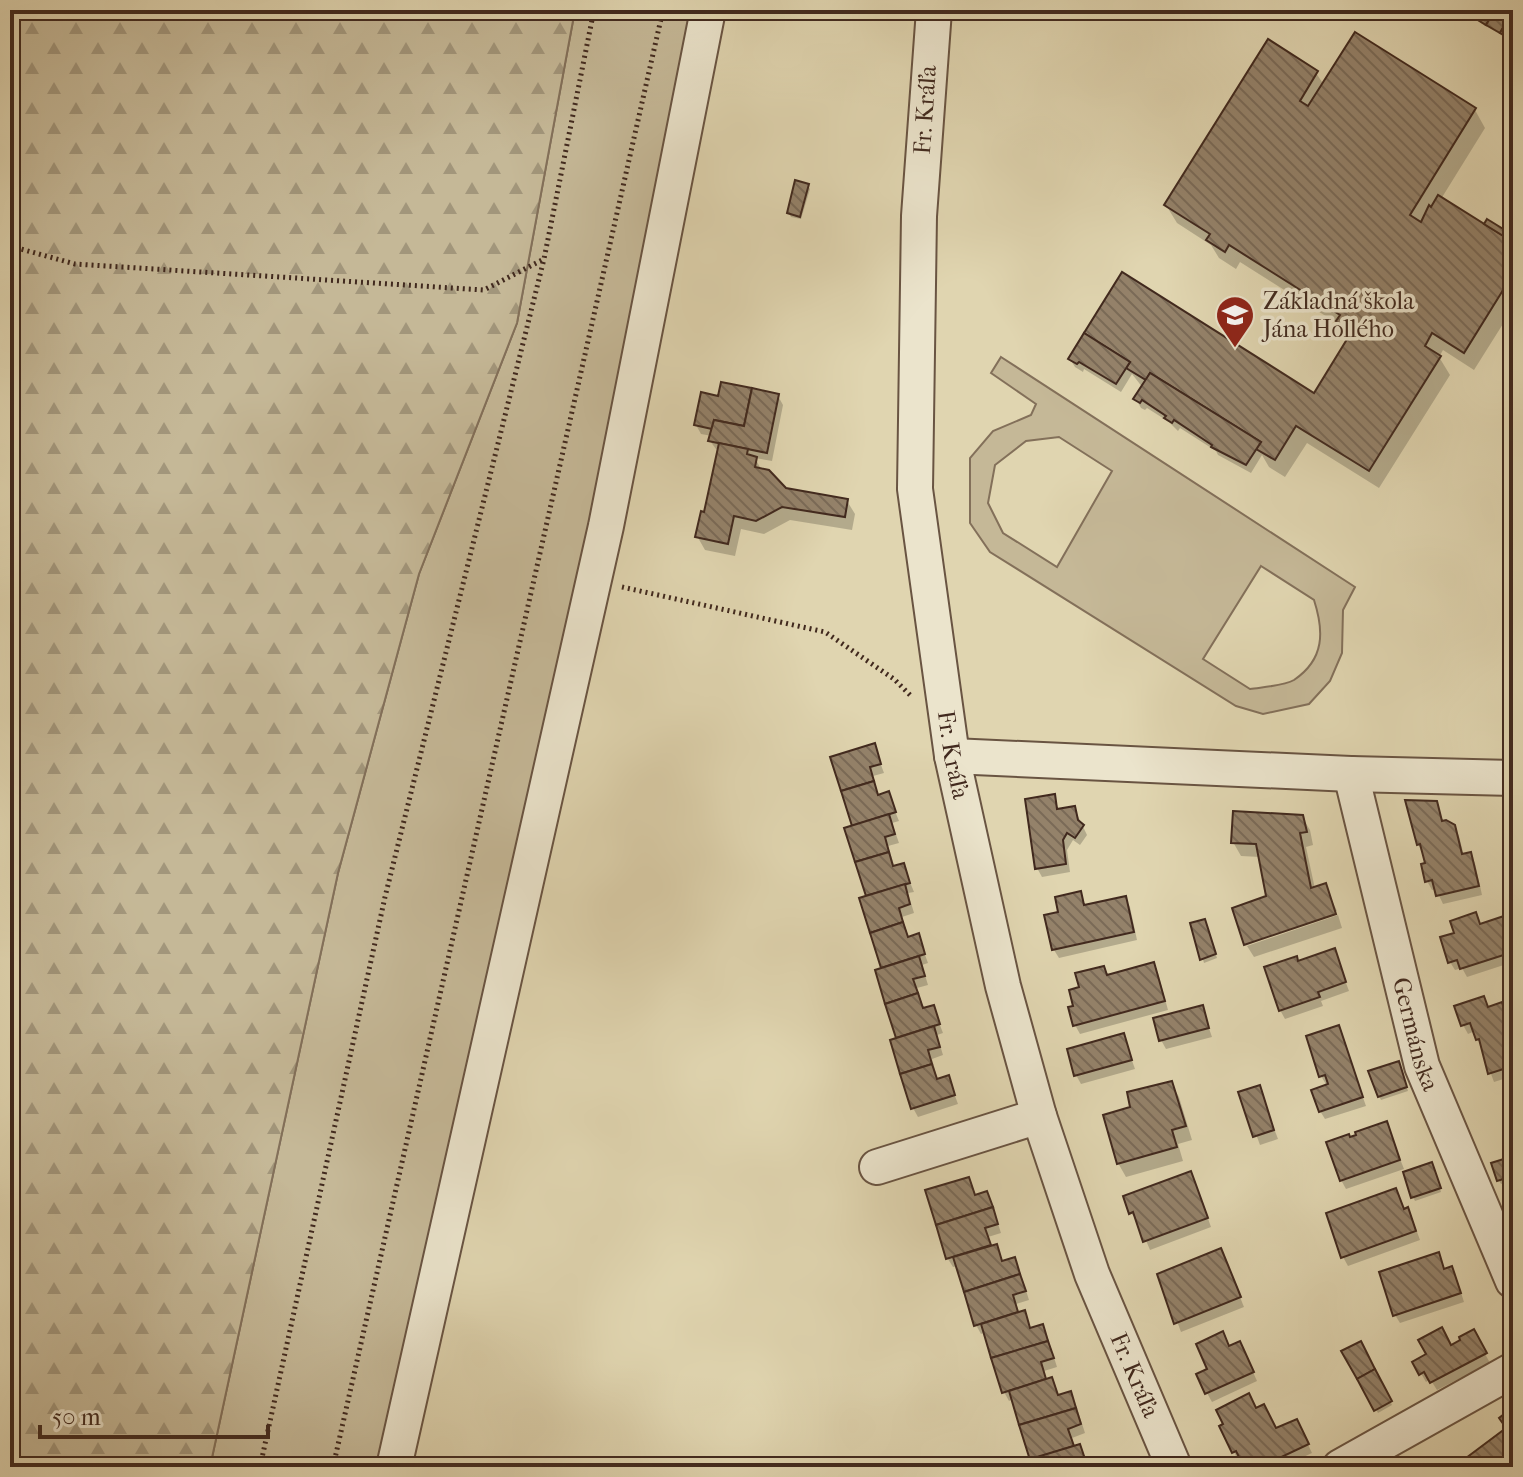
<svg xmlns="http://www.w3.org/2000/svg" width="1523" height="1477" viewBox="0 0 1523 1477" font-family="'IM FELL French Canon',serif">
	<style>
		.grass { fill: #c5b897; stroke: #83705a; stroke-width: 2; fill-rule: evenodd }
		.forest { fill: url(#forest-firs); stroke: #83705a; stroke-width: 2 }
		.shadow { fill: #0003 }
		.building { fill: url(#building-back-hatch); stroke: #41291e; stroke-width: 2 }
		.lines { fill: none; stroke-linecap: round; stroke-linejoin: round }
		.minor-casing { stroke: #695442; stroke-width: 38 }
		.path { stroke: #41291e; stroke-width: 5; stroke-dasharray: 2 4; stroke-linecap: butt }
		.minor { stroke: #ebe4cc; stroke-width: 34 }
		.labels { text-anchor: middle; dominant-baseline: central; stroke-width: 7; stroke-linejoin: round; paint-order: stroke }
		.street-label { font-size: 24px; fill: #41291e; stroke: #ebe4cc }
		.poi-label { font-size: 24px; fill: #41291e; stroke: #ebe4cc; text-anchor: start }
	</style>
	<defs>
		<pattern id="forest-firs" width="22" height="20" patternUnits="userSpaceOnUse" patternTransform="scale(2)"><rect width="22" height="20" fill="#c5b897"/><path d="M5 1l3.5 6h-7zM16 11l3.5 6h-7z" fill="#a2967b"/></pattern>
		<pattern id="building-back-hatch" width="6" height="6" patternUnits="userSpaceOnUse" patternTransform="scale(2)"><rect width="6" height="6" fill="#94826a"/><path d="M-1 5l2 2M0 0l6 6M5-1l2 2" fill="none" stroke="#7a6a57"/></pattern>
	</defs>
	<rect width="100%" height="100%" fill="#e0d5b0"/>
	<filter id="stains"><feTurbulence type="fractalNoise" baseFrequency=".0025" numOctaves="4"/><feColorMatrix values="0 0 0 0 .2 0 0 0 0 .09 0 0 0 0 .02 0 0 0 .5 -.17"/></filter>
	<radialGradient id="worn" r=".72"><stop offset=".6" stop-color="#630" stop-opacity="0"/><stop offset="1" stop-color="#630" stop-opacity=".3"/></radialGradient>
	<g class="grass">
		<path d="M 575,10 L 697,10 L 395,1467 L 210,1467 L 338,873 L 419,574 L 517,323 Z"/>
		<path d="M 1001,357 L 1355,587 L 1343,610 L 1342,653 L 1330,681 L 1309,704 L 1263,714 L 1236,706 L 990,552 L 970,523 L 970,458 L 993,431 L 1031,415 L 1036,404 L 991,373 ZM 1059,437 L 1112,471 L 1057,567 L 1003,533 L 988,503 L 995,465 L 1026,441 ZM 1261,566 L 1314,600 C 1324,631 1325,659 1294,680 C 1284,686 1263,687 1250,689 L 1203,659 Z"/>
	</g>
	<path class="forest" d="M 10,10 L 575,10 L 517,323 L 419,574 L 338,873 L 210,1467 L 10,1467 Z"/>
	<g class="shadow">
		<path d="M 1462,10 L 1513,10 L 1513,42 L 1464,13 Z"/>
		<path d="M 1316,73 L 1324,85 L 1475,110 L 1485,128 L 1441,199 L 1485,227 L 1513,238 L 1513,308 L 1474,370 L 1443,350 L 1439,357 L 1450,375 L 1379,488 L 1307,443 L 1285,477 L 1269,467 L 1262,455 L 1251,473 L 1218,455 L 1216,451 L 1180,428 L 1178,431 L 1169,422 L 1147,408 L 1145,410 L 1141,408 L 1136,399 L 1143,388 L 1132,374 L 1121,392 L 1084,369 L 1083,372 L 1075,367 L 1070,359 L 1314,395 L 1349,340 L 1340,325 L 1240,262 L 1236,269 L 1219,258 L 1211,245 L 1177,223 L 1166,205 Z"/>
		<path d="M 808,186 L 810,189 L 801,219 L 791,217 L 789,213 Z"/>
		<path d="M 778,396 L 783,405 L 772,461 L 755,458 L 762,471 L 785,490 L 847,501 L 855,514 L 852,530 L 790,520 L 764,534 L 741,529 L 735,556 L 705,550 L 697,536 L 705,514 L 719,450 L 716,449 L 710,441 L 712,436 L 701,434 L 696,425 L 720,398 Z"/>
		<path d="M 874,746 L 884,773 L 873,776 L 879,797 L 888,794 L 899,821 L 892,823 L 899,843 L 888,846 L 895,868 L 903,865 L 914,892 L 908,893 L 914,913 L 902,917 L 909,938 L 918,936 L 928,963 L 922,965 L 928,985 L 917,988 L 924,1010 L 933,1007 L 943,1033 L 937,1035 L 943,1055 L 932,1059 L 938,1080 L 948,1077 L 958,1104 L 918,1117 L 913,1108 L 898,1039 L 877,971 L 883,969 L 862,900 L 868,898 L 854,827 Z"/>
		<path d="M 1054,797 L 1059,810 L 1074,808 L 1087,835 L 1080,845 L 1073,840 L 1067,850 L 1070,872 L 1042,877 L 1037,868 Z"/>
		<path d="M 1436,803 L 1443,823 L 1454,827 L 1459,836 L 1464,856 L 1470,854 L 1475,863 L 1482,895 L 1443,904 L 1436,889 L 1432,890 L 1427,881 L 1427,864 L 1418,844 Z"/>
		<path d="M 1302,817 L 1310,830 L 1313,845 L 1306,847 L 1315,889 L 1325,886 L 1337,911 L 1246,942 L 1268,897 L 1260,857 L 1241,856 L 1233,842 Z"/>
		<path d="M 1080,894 L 1086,907 L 1125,898 L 1130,907 L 1137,940 L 1059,958 L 1054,950 L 1060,913 Z"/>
		<path d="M 1338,915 L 1342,928 L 1254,957 L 1247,946 Z"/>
		<path d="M 1476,915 L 1481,926 L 1513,915 L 1513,962 L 1467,977 L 1462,968 L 1455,970 L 1450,962 L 1456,934 Z"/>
		<path d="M 1193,924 L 1206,925 L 1217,958 L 1204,963 Z"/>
		<path d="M 1334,951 L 1349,991 L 1321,1001 L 1323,1006 L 1285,1019 L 1280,1010 L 1298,963 Z"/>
		<path d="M 1153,964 L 1158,973 L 1168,1010 L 1080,1034 L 1075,1025 L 1076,1007 L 1082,988 L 1103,968 L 1108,976 Z"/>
		<path d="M 1202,1008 L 1212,1037 L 1166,1049 L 1161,1040 Z"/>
		<path d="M 1489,1009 L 1513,1009 L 1513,1076 L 1494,1082 L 1475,1031 L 1468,1034 L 1463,1025 Z"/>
		<path d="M 1338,1027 L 1366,1106 L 1325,1119 L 1320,1111 L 1327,1086 L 1321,1076 Z"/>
		<path d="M 1123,1035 L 1135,1069 L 1081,1084 L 1076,1075 Z"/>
		<path d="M 1400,1067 L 1408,1091 L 1381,1100 L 1379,1096 Z"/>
		<path d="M 1171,1083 L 1179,1097 L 1192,1140 L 1178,1144 L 1183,1161 L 1126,1177 L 1118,1163 L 1132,1109 Z"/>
		<path d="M 1259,1088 L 1278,1139 L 1260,1145 L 1241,1093 Z"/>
		<path d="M 1386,1123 L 1404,1169 L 1346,1189 L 1341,1180 L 1349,1139 Z"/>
		<path d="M 1513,1158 L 1513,1180 L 1501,1184 L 1499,1180 Z"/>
		<path d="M 1433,1168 L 1441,1192 L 1415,1201 L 1413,1197 Z"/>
		<path d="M 968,1179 L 976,1196 L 986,1193 L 991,1202 L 1001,1233 L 988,1237 L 992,1247 L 996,1246 L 1003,1263 L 1014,1260 L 1019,1268 L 1029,1300 L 1016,1304 L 1020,1314 L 1024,1313 L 1031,1330 L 1042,1326 L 1047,1335 L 1057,1367 L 1044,1371 L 1047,1381 L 1051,1379 L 1059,1397 L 1070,1393 L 1075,1402 L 1085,1433 L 1072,1438 L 1075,1448 L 1079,1446 L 1087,1463 L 1102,1467 L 1036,1467 L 1032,1459 L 1013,1399 L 1009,1401 L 1004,1392 L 986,1332 L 981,1334 L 976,1325 L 958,1266 L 953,1267 L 948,1259 L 928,1192 Z"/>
		<path d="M 1195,1182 L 1211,1227 L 1150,1250 L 1138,1221 L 1131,1213 Z"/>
		<path d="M 1396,1191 L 1405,1211 L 1407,1210 L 1412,1218 L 1420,1240 L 1348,1266 L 1343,1257 Z"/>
		<path d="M 1438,1254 L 1445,1270 L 1451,1269 L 1456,1277 L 1464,1302 L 1400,1323 L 1395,1315 Z"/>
		<path d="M 1225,1260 L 1244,1307 L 1181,1332 L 1160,1275 Z"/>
		<path d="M 1473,1332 L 1490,1363 L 1437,1390 L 1430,1379 L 1426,1382 L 1415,1363 L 1451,1347 Z"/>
		<path d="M 1360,1343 L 1392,1405 L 1378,1413 L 1344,1352 Z"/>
		<path d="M 1229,1348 L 1244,1352 L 1257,1381 L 1212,1402 L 1207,1393 L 1210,1370 Z"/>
		<path d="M 1301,1430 L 1312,1453 L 1282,1467 L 1246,1467 L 1242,1459 L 1238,1460 L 1234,1452 L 1276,1431 Z"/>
	</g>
	<g class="building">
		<path d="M 1461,10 L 1477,10 L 1473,17 Z"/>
		<path d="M 1477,10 L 1495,10 L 1486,25 L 1473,17 Z"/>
		<path d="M 1495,10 L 1513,10 L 1500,33 L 1486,25 Z"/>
		<path d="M 1513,10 L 1513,41 L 1500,33 Z"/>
		<path d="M 1355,32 L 1476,108 L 1410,215 L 1421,222 L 1429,205 L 1431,207 L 1438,195 L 1513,242 L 1513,274 L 1464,353 L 1432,333 L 1425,346 L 1441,356 L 1369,471 L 1296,426 L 1275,460 L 1256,449 L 1261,442 L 1150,373 L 1146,380 L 1126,368 L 1130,362 L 1084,333 L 1122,272 L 1314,393 L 1352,331 L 1336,321 L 1340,315 L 1229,245 L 1225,252 L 1206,240 L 1210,234 L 1164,205 L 1268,39 L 1318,71 L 1300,101 L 1308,106 Z"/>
		<path d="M 795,180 L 809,184 L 800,217 L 787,213 Z"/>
		<path d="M 1487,219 L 1513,235 L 1513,242 L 1484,224 Z"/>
		<path d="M 1084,333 L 1130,362 L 1116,384 L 1079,362 L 1077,364 L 1068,359 Z"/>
		<path d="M 1150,373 L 1261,442 L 1246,465 L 1211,447 L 1212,445 L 1174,420 L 1172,423 L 1164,418 L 1166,416 L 1142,400 L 1140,403 L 1133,399 Z"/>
		<path d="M 721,382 L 752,388 L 744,426 L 714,420 L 712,429 L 694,425 L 701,392 L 718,396 Z"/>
		<path d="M 752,388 L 779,394 L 767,453 L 708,441 L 714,420 L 744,426 Z"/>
		<path d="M 719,443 L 748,449 L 747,454 L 757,457 L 755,467 L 769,470 L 786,488 L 848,499 L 845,517 L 782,507 L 756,521 L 734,516 L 728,544 L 695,537 L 701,511 L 704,512 Z"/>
		<path d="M 875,743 L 881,764 L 870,767 L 874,781 L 841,791 L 830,757 Z"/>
		<path d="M 874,781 L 878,795 L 889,791 L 896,812 L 852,826 L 841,791 Z"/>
		<path d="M 1055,794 L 1057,809 L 1075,806 L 1078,820 L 1084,825 L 1075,838 L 1067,833 L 1063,840 L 1066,864 L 1035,869 L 1025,799 Z"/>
		<path d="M 1405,800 L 1437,801 L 1442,821 L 1446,820 L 1455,825 L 1462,854 L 1471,852 L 1479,886 L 1436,896 L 1432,880 L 1425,882 L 1421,864 L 1425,863 L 1420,844 L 1417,845 Z"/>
		<path d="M 1233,811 L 1303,815 L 1307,832 L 1300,833 L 1311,888 L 1326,883 L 1336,914 L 1244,945 L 1232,908 L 1266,896 L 1256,844 L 1231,843 Z"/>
		<path d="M 889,814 L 895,834 L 885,837 L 889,852 L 855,862 L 844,828 Z"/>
		<path d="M 889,852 L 893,866 L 904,863 L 910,883 L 866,896 L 855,862 Z"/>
		<path d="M 905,884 L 910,904 L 899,908 L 903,922 L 870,933 L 859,898 Z"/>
		<path d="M 1081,891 L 1084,905 L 1126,896 L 1134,932 L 1052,950 L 1044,915 L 1058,912 L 1055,897 Z"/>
		<path d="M 1476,912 L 1480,924 L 1513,913 L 1513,952 L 1460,969 L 1457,960 L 1448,963 L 1440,937 L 1454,933 L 1450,921 Z"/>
		<path d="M 1205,919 L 1216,954 L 1200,960 L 1190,923 Z"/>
		<path d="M 903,922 L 908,937 L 919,933 L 925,954 L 881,968 L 870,933 Z"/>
		<path d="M 1335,948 L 1346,982 L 1318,992 L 1320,997 L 1279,1011 L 1264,967 L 1297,956 L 1298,961 Z"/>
		<path d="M 919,956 L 925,976 L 913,979 L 918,993 L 885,1004 L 875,970 Z"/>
		<path d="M 1154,962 L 1165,1001 L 1073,1026 L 1068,1007 L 1073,1006 L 1069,990 L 1079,987 L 1075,973 L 1104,966 L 1107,975 Z"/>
		<path d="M 918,993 L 923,1008 L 934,1005 L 940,1024 L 896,1038 L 885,1004 Z"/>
		<path d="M 1484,996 L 1488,1007 L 1502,1002 L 1504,1009 L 1513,1007 L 1513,1066 L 1488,1074 L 1479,1039 L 1476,1040 L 1470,1023 L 1461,1026 L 1454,1006 Z"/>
		<path d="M 1203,1005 L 1209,1028 L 1159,1041 L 1153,1018 Z"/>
		<path d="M 1339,1025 L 1363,1097 L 1319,1112 L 1311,1090 L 1328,1084 L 1325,1075 L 1319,1077 L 1306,1036 Z"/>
		<path d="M 934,1026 L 940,1047 L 928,1050 L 932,1064 L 900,1074 L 890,1040 Z"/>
		<path d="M 1124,1033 L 1132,1060 L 1074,1076 L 1067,1049 Z"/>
		<path d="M 1399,1061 L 1407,1087 L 1378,1097 L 1368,1071 Z"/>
		<path d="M 932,1064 L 937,1079 L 949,1075 L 955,1095 L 911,1109 L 900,1074 Z"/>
		<path d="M 1172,1081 L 1186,1126 L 1172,1130 L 1177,1147 L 1117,1164 L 1103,1115 L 1130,1107 L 1127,1092 Z"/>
		<path d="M 1260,1085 L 1274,1130 L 1253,1137 L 1238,1092 Z"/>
		<path d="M 1387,1121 L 1400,1160 L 1340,1181 L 1326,1142 L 1349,1134 L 1350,1137 L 1356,1135 L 1355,1132 Z"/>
		<path d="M 1513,1156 L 1513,1176 L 1497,1181 L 1491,1163 Z"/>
		<path d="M 1432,1162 L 1441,1188 L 1411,1198 L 1403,1172 Z"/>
		<path d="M 1191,1171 L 1208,1218 L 1143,1242 L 1133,1212 L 1129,1214 L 1123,1196 Z"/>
		<path d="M 969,1177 L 975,1195 L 987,1191 L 993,1207 L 936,1225 L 925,1190 Z"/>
		<path d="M 1396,1188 L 1404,1209 L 1408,1207 L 1416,1231 L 1341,1258 L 1326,1213 Z"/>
		<path d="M 993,1207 L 998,1224 L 985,1228 L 991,1245 L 946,1259 L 936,1225 Z"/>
		<path d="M 997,1244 L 1002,1261 L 1015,1257 L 1020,1274 L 964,1292 L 953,1257 Z"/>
		<path d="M 1221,1248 L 1241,1297 L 1174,1324 L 1157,1274 Z"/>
		<path d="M 1439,1252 L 1444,1269 L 1452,1266 L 1461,1293 L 1393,1316 L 1379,1272 Z"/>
		<path d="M 1020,1274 L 1026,1291 L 1013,1295 L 1018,1312 L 974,1326 L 964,1292 Z"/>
		<path d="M 1025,1310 L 1030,1328 L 1043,1324 L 1048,1341 L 991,1358 L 981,1324 Z"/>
		<path d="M 1442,1327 L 1451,1345 L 1460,1340 L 1459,1337 L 1474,1329 L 1487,1353 L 1430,1383 L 1424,1372 L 1419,1375 L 1412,1362 L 1426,1354 L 1418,1340 Z"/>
		<path d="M 1223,1331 L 1229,1346 L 1240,1341 L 1254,1372 L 1205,1394 L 1196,1374 L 1207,1369 L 1196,1344 Z"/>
		<path d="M 1048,1341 L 1054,1358 L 1041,1362 L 1046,1379 L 1002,1393 L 991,1358 Z"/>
		<path d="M 1361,1341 L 1375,1369 L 1357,1379 L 1341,1351 Z"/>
		<path d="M 1375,1369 L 1392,1401 L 1374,1411 L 1357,1379 Z"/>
		<path d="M 1052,1377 L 1058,1395 L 1071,1391 L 1076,1408 L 1019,1425 L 1009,1391 Z"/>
		<path d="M 1249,1393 L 1256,1408 L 1264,1404 L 1276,1428 L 1297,1419 L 1309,1444 L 1260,1467 L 1244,1467 L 1236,1451 L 1232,1453 L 1219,1426 L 1223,1424 L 1216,1410 Z"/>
		<path d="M 1513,1407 L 1513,1463 L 1508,1467 L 1454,1467 L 1506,1428 L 1499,1418 Z"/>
		<path d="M 1076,1408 L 1081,1424 L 1068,1429 L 1074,1446 L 1030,1460 L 1019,1425 Z"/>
		<path d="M 1080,1444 L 1086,1462 L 1099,1458 L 1102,1467 L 1040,1467 L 1037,1457 Z"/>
	</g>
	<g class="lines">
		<g class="minor-casing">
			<g id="minor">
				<path id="s1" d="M 934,10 L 919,216 L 915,489 L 952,756 L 1003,986 L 1039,1116 L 1092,1274 L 1174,1467"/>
				<path d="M 952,756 L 1351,774 L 1513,778"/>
				<path id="s2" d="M 1351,774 L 1422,1066 L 1513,1281"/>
				<path d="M 877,1167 L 1039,1116"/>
				<path d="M 394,1467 L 606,526 L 708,10"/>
				<path d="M 1340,1467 L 1513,1370"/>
			</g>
		</g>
		<g class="path">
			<path d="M 10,246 L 75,264 L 484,290 L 544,259 L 594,10"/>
			<path d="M 622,587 L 825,632 L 894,679 L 910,695"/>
			<path d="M 260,1467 L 385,897 L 544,259"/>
			<path d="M 333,1467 L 663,10"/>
		</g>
		<use href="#minor" class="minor"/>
	</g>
	<defs>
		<g id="school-pin" transform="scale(2)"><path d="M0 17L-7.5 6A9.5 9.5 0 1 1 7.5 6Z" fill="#8f2418" stroke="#ebe4cc"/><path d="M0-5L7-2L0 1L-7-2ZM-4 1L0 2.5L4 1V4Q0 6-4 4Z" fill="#fff"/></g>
	</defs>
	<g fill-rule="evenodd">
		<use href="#school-pin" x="1235" y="315"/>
	</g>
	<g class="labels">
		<g class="street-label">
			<text transform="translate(925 110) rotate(-86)">Fr. Kráľa</text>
			<text stroke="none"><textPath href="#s1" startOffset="748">Fr. Kráľa</textPath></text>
			<text stroke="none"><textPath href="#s2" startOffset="268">Germánska</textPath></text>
			<text stroke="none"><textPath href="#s1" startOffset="1396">Fr. Kráľa</textPath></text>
		</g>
		<g class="poi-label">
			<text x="1263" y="301">Základná škola<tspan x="1263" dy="28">Jána Hollého</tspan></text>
		</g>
	</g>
	<rect width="1523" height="1477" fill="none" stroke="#e0d5b0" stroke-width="40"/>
	<rect x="12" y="12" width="1499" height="1453" fill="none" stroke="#41291e" stroke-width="4"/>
	<rect x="20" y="20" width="1483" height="1437" fill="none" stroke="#41291e" stroke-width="2"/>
	<path d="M40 1425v12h228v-12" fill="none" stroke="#41291e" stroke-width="4"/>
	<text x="52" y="1425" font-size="24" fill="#41291e" stroke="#ebe4cc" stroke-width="6" paint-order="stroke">50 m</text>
	<rect width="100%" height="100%" filter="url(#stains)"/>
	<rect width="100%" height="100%" fill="url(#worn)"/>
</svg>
